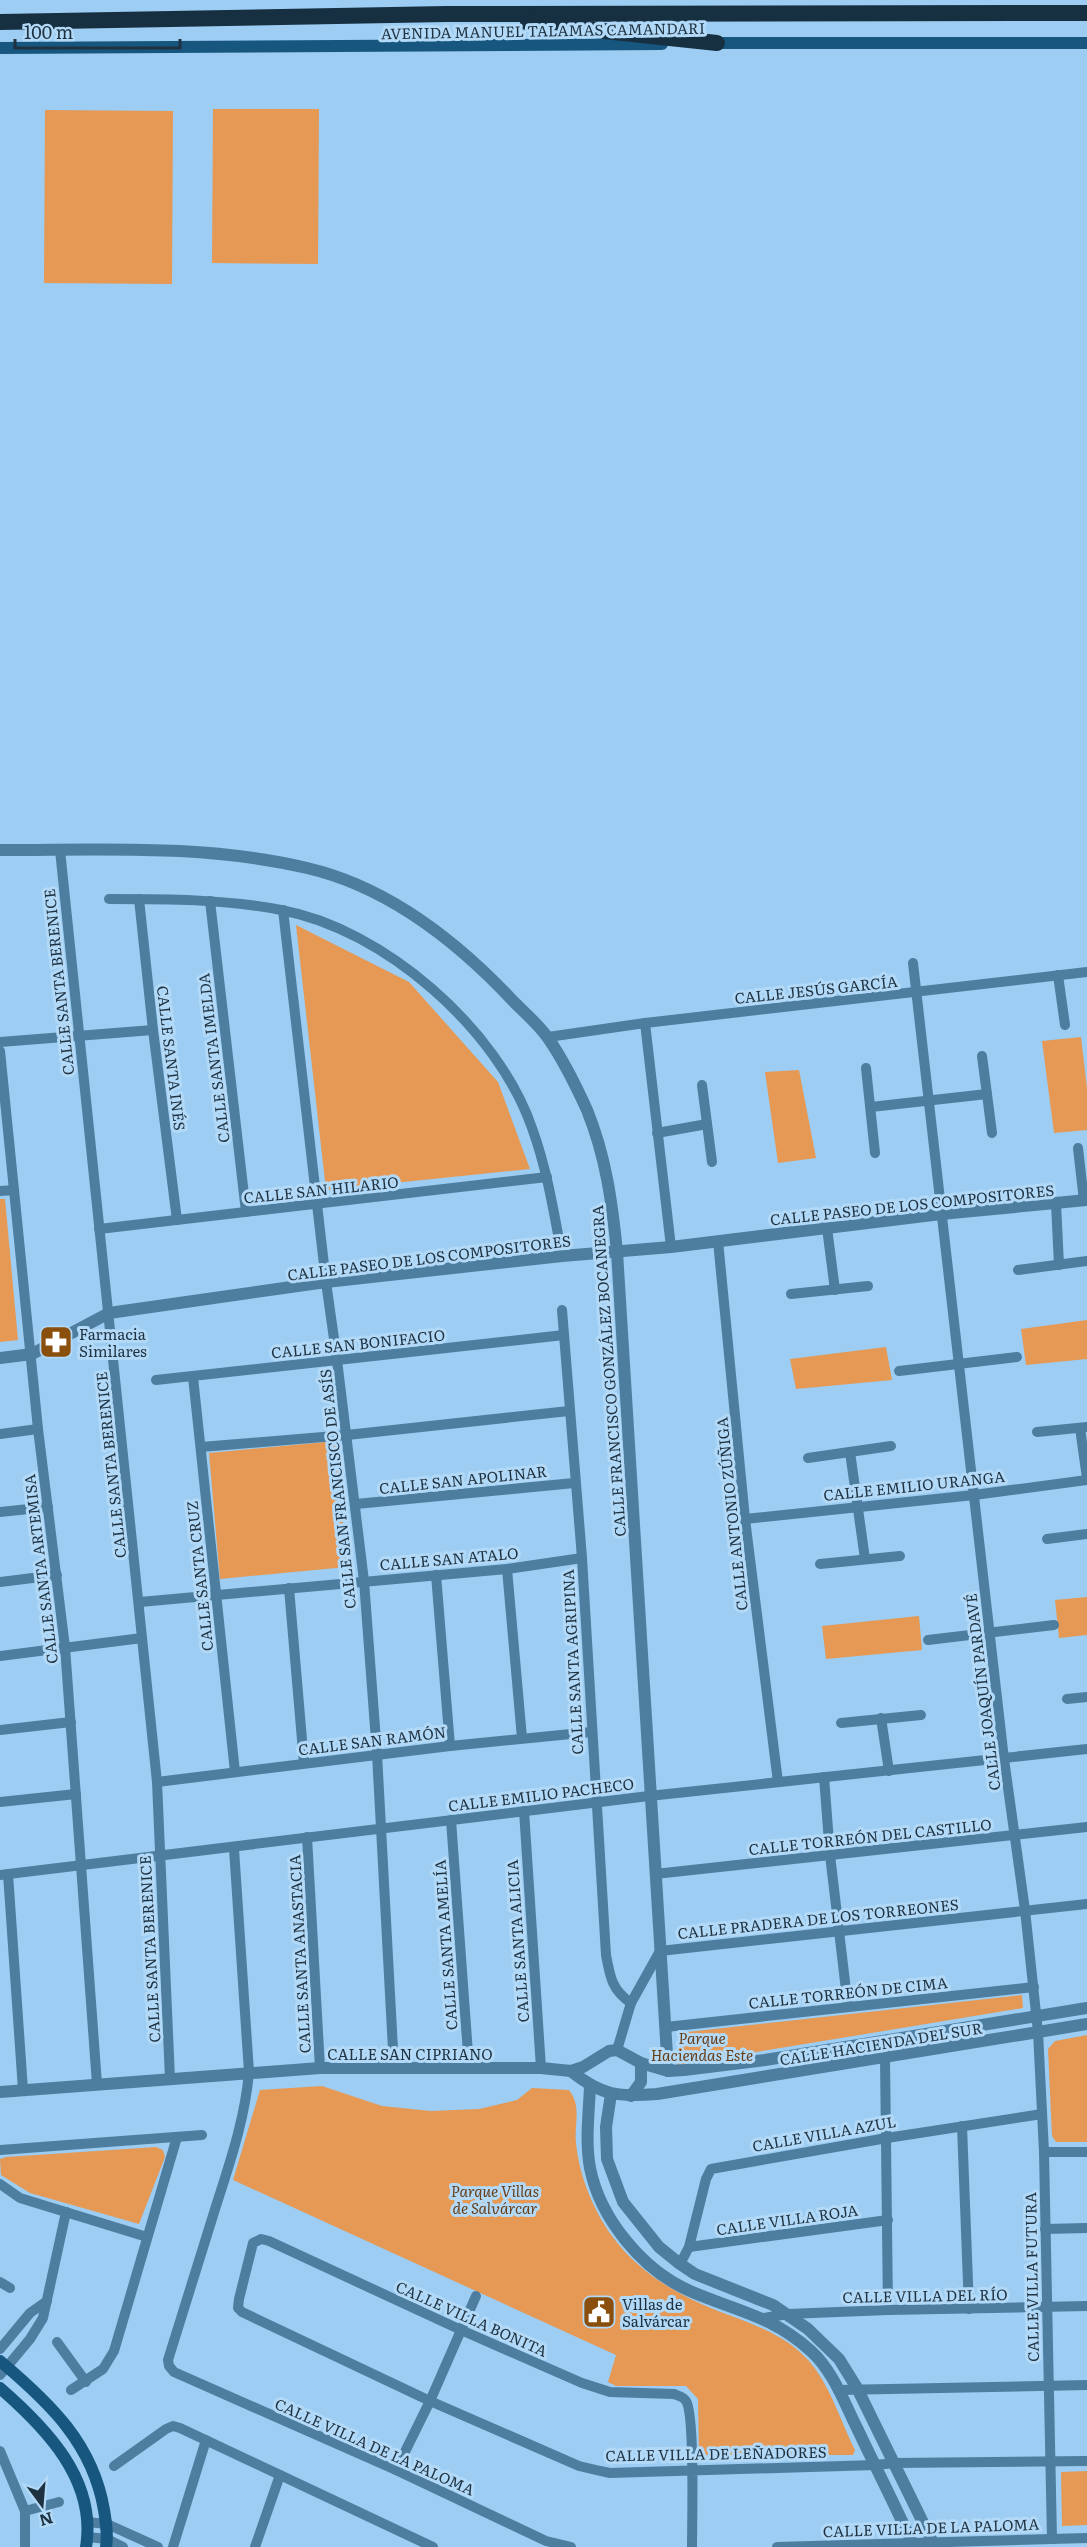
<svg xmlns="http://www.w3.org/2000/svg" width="1087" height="2547" viewBox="0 0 1087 2547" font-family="Literata,serif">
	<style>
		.green { fill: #e59955 }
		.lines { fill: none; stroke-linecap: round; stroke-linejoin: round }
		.minor { stroke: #4d7d9f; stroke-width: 10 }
		.tertiary { stroke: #4d7d9f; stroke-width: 12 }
		.secondary { stroke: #17577f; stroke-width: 12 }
		.trunk { stroke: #163042; stroke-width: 16 }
		.labels { text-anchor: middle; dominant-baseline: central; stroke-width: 6; stroke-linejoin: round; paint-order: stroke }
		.street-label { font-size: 15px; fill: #1f3241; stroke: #b2d9f7 }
		.poi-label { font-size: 15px; fill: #1f3241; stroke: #b2d9f7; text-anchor: start }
		.park-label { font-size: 15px; font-style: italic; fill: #683e17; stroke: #b2d9f7 }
	</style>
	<rect width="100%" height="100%" fill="#9dcdf2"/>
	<g class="green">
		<path d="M 213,109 L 319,109 L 318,264 L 212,263 Z"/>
		<path d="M 45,110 L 173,111 L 172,284 L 44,283 Z"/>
		<path d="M 296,925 L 409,982 L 498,1082 L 530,1169 L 326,1190 Z"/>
		<path d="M 1081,1037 L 1087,1088 L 1087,1130 L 1054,1133 L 1042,1041 Z"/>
		<path d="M 799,1070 L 816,1158 L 778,1163 L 765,1072 Z"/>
		<path d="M 0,1199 L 5,1199 L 18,1340 L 0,1342 Z"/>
		<path d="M 1087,1320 L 1087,1359 L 1026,1365 L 1021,1329 Z"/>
		<path d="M 886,1347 L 892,1380 L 796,1389 L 790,1359 Z"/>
		<path d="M 336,1441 L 347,1567 L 220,1579 L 209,1453 Z"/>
		<path d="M 1087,1597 L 1087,1635 L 1059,1638 L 1055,1600 Z"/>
		<path d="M 919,1616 L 922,1650 L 826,1659 L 822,1626 Z"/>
		<path d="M 1022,1995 L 1023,2008 L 678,2065 L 678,2033 Z"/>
		<path d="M 1087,2035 L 1087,2142 L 1056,2142 L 1052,2136 L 1048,2049 L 1055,2041 Z"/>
		<path d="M 322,2086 L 382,2106 L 431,2111 L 479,2109 L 517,2100 L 532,2088 L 569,2090 C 582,2107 574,2123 576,2143 C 579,2175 593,2210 612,2236 C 639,2273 676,2294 718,2311 C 750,2323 785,2334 809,2361 C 830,2385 841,2422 855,2450 L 853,2455 L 699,2455 L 698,2399 L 686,2386 L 616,2386 L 608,2382 L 616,2355 L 233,2180 L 260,2090 Z"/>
		<path d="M 156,2147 L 163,2150 L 165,2157 L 139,2224 L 30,2193 L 1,2175 L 0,2159 L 6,2157 Z"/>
		<path d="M 1087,2471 L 1087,2525 L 1062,2526 L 1061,2472 Z"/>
	</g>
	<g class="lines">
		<g class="minor">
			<path d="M 60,850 L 157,1782 L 170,2079"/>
			<path d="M 109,899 C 166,899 225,899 281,910 C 384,929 498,1029 532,1128 C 547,1169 554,1213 562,1256"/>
			<path d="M 139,899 L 153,1030 L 177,1220"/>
			<path d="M 210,901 L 246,1212"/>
			<path d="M 283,910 L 326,1282 L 337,1360 L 364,1581 L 377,1754 L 394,2068"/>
			<path d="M 913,963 L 1004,1759 L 1025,1910 L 1038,2032 L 1044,2152 L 1052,2539"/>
			<path d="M 1058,975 L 1065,1025"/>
			<path d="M 645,1023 L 671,1247"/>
			<path d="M 548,1037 L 645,1023 L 1087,972"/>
			<path d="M 0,1042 L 153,1030"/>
			<path d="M 0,1051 L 38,1429 L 65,1647 L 97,2084"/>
			<path d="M 982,1056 L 992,1133"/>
			<path d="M 866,1068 L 875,1153"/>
			<path d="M 702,1085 L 712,1162"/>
			<path d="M 871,1107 L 987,1094"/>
			<path d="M 657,1133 L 707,1124"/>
			<path d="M 1078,1148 L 1084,1201"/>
			<path d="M 0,1191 L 14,1190"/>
			<path d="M 1056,1204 L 1059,1265"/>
			<path d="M 827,1228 L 835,1290"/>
			<path d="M 99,1229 L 547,1177"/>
			<path d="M 718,1241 L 745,1519 L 778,1782"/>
			<path d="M 1018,1270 L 1087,1261"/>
			<path d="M 791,1294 L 868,1286"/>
			<path d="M 562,1310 L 582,1558 L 606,1955 C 610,1977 612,1990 631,2003"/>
			<path d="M 899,1371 L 1017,1357"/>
			<path d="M 193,1377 L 235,1772"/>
			<path d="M 156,1380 L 564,1335"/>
			<path d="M 1080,1428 L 1087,1478"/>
			<path d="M 1037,1432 L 1087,1427"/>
			<path d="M 0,1434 L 38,1429"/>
			<path d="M 201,1447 L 347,1435 L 569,1411"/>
			<path d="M 850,1452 L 865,1559"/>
			<path d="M 808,1458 L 891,1446"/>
			<path d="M 356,1504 L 574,1483"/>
			<path d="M 0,1512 L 48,1507"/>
			<path d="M 745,1519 L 974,1495 L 1087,1480"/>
			<path d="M 1047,1539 L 1087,1534"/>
			<path d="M 820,1564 L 900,1556"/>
			<path d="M 507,1569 L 522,1738"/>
			<path d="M 436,1575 L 450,1746"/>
			<path d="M 0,1582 L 57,1575"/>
			<path d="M 289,1588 L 304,1763"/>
			<path d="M 140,1602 L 507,1569 L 582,1558"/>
			<path d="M 928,1640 L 1054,1625"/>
			<path d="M 0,1656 L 142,1638"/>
			<path d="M 1067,1699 L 1087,1697"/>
			<path d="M 881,1718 L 889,1771"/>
			<path d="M 841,1723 L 921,1715"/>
			<path d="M 0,1730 L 71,1722"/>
			<path d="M 824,1777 L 830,1855 L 848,2007"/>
			<path d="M 157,1782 L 450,1746 L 591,1732"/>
			<path d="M 0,1802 L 76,1794"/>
			<path d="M 524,1811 L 541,2068"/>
			<path d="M 451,1820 L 469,2067"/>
			<path d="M 307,1837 L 320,2068"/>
			<path d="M 234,1849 L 249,2072 C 245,2119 230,2162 216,2206 C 200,2257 184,2309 168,2360 L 169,2366 L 174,2372 L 396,2470 L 546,2541 L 571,2547"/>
			<path d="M 8,1874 L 23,2090"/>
			<path d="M 655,1874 L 1087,1827"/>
			<path d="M 0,1875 L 649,1796 L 1087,1749"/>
			<path d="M 666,2027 L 1034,1987"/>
			<path d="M 617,2050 L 631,2003 L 660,1951 L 1087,1904"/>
			<path d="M 885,2058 L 888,2310"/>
			<path d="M 962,2126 L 969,2309"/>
			<path d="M 0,2150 L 202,2135"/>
			<path d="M 1044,2152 L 1087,2152"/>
			<path d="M 0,2184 L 20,2198 L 147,2237"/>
			<path d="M 1045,2229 L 1087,2228"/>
			<path d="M 689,2247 L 888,2220"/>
			<path d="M 680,2264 L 689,2247 L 706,2179 L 711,2169 L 887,2138 L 1042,2114"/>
			<path d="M 0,2282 L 10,2288"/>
			<path d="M 764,2318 L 788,2314 L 888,2310 L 1087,2306"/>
			<path d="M 57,2342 L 86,2382"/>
			<path d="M 0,2349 L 30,2313 L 47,2301"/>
			<path d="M 0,2375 L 30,2339 L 43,2318 L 66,2212"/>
			<path d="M 71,2390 L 103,2369 L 114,2351 L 177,2137"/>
			<path d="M 838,2390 L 1087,2385"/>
			<path d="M 0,2451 L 25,2511 L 25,2547"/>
			<path d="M 114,2466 L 166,2429 L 173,2426 L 180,2428 L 433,2547"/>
			<path d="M 396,2470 L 430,2401 L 476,2296"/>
			<path d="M 25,2511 L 59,2502"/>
			<path d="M 87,2522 L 107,2524 L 158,2547"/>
			<path d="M 88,2537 L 107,2539 L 123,2547"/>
			<path d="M 173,2547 L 206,2440"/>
			<path d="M 255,2547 L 280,2475"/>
			<path d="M 692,2547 C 692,2524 695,2414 686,2401 C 684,2397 679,2396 674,2394 L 610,2392 L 582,2383 L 461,2330 L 269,2241 L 261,2239 L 253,2243 L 239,2299 L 238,2308 L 242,2312 L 430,2401 L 579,2466 L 596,2470 L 610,2473 L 875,2465 L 895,2463 L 1087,2461"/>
			<path d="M 777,2547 L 1087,2538"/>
		</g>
		<g class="tertiary">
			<path d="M 0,850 C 104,850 205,844 307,868 C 389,887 458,942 514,1002 C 525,1013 539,1025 548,1038 C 562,1058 577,1088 587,1110 C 606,1157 612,1202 617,1252 L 668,2071"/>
			<path d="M 0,1358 L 32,1354 L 109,1313 L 326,1282 L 562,1256 L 671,1247 L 941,1214 L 1087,1200"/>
			<path d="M 571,2071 C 602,2096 618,2097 657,2094 L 1087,2024"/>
			<path d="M 590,2086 C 589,2113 585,2141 590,2168 C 600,2218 642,2270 690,2291 C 736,2311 771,2315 811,2351 C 833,2371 844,2402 857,2428 C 876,2468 896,2507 914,2547"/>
			<path d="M 0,2092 L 320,2068 L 541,2068 L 571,2071 L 583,2067 L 609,2051 L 617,2050 L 641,2063 L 668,2071 L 684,2070 L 765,2060 L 1087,2008"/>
			<path d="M 611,2094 L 606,2127 L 607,2159 L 623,2202 L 659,2247 L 680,2264 L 695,2274 L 773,2305 L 808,2329 L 839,2359 L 857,2388 L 935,2547"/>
			<path d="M 631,2096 L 641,2082 L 641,2063"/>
		</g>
		<g class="secondary">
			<path d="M 709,43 L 1087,43"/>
			<path d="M 0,48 L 662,44"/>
			<path d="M 0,2361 C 50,2403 93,2444 104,2510 C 106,2522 108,2534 106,2547"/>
			<path d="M 0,2388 C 46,2428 97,2480 86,2547"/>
		</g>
		<g class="trunk">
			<path d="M 0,22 L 447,14 L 1087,13"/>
			<path d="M 528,23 L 717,43"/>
		</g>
	</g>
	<defs>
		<g id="pharmacy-square" transform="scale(1.725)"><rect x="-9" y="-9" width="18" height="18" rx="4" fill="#8b4f0d" stroke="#b2d9f7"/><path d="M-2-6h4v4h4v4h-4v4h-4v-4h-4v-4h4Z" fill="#fff"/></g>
		<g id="civic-square" transform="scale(1.725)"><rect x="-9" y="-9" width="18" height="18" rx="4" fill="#8b4f0d" stroke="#b2d9f7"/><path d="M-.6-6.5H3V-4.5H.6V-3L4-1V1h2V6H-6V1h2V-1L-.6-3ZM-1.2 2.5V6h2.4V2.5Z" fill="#fff"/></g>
	</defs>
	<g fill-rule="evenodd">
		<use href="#pharmacy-square" x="56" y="1342"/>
		<use href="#civic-square" x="599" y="2312"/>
	</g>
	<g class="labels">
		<g class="street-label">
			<text transform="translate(543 30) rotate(-1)">AVENIDA MANUEL TALAMAS CAMANDARI</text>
			<text transform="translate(58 982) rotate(-96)">CALLE SANTA BERENICE</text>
			<text transform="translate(816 989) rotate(-6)">CALLE JESÚS GARCÍA</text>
			<text transform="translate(172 1058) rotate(83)">CALLE SANTA INÉS</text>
			<text transform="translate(213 1058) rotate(-97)">CALLE SANTA IMELDA</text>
			<text transform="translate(321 1189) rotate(-6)">CALLE SAN HILARIO</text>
			<text transform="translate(912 1204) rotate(-6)">CALLE PASEO DE LOS COMPOSITORES</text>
			<text transform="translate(429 1257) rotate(-7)">CALLE PASEO DE LOS COMPOSITORES</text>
			<text transform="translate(358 1343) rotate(-6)">CALLE SAN BONIFACIO</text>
			<text transform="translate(608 1371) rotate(-94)">CALLE FRANCISCO GONZÁLEZ BOCANEGRA</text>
			<text transform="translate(110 1465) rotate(-96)">CALLE SANTA BERENICE</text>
			<text transform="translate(463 1479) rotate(-6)">CALLE SAN APOLINAR</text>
			<text transform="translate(914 1485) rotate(-6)">CALLE EMILIO URANGA</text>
			<text transform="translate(337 1489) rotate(-96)">CALLE SAN FRANCISCO DE ASÍS</text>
			<text transform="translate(731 1514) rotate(-96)">CALLE ANTONIO ZÚÑIGA</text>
			<text transform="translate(449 1558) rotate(-5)">CALLE SAN ATALO</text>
			<text transform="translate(40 1569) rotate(-97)">CALLE SANTA ARTEMISA</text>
			<text transform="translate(199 1576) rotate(-96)">CALLE SANTA CRUZ</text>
			<text transform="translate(572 1662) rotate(-93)">CALLE SANTA AGRIPINA</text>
			<text transform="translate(982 1692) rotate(-97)">CALLE JOAQUÍN PARDAVÉ</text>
			<text transform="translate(372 1740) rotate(-7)">CALLE SAN RAMÓN</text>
			<text transform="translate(541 1794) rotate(-7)">CALLE EMILIO PACHECO</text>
			<text transform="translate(870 1836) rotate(-6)">CALLE TORREÓN DEL CASTILLO</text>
			<text transform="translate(818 1918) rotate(-6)">CALLE PRADERA DE LOS TORREONES</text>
			<text transform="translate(517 1941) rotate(-94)">CALLE SANTA ALICIA</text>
			<text transform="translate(445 1945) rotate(-94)">CALLE SANTA AMELÍA</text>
			<text transform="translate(149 1949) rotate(-93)">CALLE SANTA BERENICE</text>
			<text transform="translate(299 1954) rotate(-93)">CALLE SANTA ANASTACIA</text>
			<text transform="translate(848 1992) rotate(-6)">CALLE TORREÓN DE CIMA</text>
			<text transform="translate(881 2043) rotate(-9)">CALLE HACIENDA DEL SUR</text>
			<text x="410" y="2053">CALLE SAN CIPRIANO</text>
			<text transform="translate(824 2133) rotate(-10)">CALLE VILLA AZUL</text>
			<text transform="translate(787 2219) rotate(-8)">CALLE VILLA ROJA</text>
			<text transform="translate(1031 2277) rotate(-91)">CALLE VILLA FUTURA</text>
			<text transform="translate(925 2295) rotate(-1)">CALLE VILLA DEL RÍO</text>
			<text transform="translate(472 2318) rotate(24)">CALLE VILLA BONITA</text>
			<text transform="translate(375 2446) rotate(24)">CALLE VILLA DE LA PALOMA</text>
			<text transform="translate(716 2453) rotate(-1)">CALLE VILLA DE LEÑADORES</text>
			<text transform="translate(931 2527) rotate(-2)">CALLE VILLA DE LA PALOMA</text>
		</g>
		<g class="poi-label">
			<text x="79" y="1333">Farmacia<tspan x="79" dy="17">Similares</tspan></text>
			<text x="622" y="2303">Villas de<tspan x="622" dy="17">Salvárcar</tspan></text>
		</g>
		<g class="park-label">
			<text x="702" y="2037">Parque<tspan x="702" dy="17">Haciendas Este</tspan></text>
			<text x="495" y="2190">Parque Villas<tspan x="495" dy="17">de Salvárcar</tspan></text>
		</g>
	</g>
	<g transform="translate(42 2505) rotate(164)" stroke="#b2d9f7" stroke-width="4.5" paint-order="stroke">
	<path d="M0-4.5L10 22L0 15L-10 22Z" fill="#1f3241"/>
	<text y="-9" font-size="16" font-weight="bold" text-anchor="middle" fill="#1f3241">N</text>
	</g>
	<path d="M15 39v9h165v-9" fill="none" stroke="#1f3241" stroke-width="3"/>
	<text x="24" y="39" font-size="18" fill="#1f3241" stroke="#b2d9f7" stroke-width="4.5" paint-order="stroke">100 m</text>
</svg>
